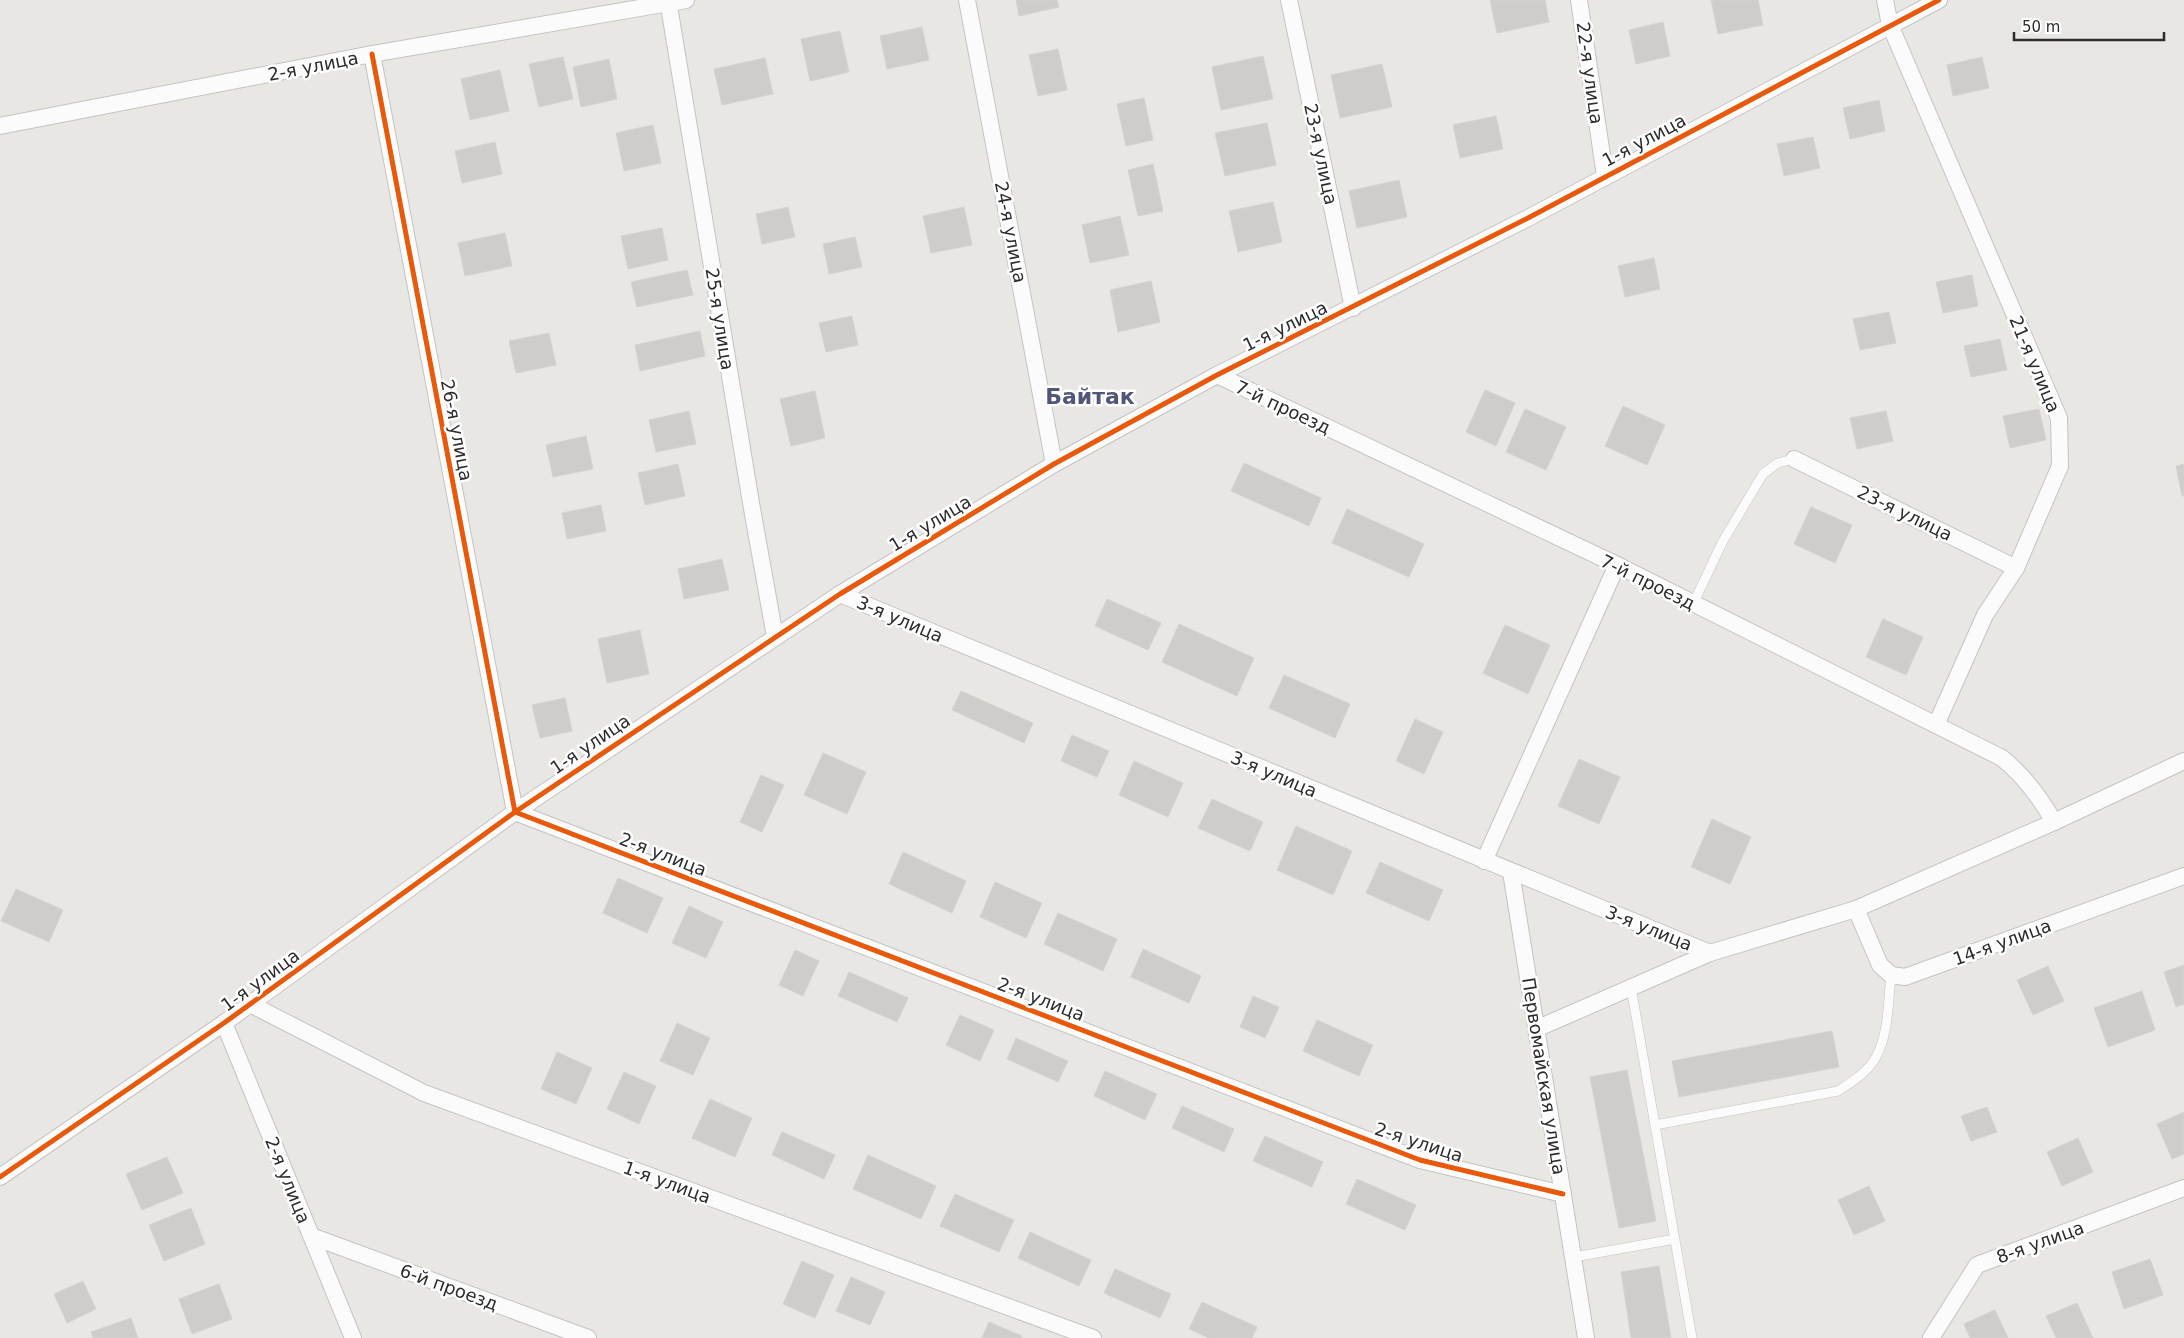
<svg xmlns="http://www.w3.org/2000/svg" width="2184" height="1338" viewBox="0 0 2184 1338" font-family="'DejaVu Sans',sans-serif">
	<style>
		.building { fill: #cecdca; stroke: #d4d3cf }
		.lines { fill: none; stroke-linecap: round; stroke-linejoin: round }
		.lane-casing { stroke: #c4c3c3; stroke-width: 10 }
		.street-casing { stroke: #c4c3c3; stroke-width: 18 }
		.lane { stroke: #fcfbfb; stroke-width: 9 }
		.street { stroke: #fcfbfb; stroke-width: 16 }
		.cycleway-casing { stroke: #fff; stroke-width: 8 }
		.cycleway { stroke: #e8590c; stroke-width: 5 }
		.labels { text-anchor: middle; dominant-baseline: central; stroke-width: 5; stroke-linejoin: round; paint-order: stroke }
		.street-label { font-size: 18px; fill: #2c2c2c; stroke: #fff }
		.district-label { font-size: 22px; font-weight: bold; fill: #515679; stroke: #fff }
	</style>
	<rect width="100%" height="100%" fill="#e9e7e3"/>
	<g class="building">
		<path d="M 1016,0 L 1057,0 L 1059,7 L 1019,16 Z"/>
		<path d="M 1490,0 L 1545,0 L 1549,22 L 1497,33 Z"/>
		<path d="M 1711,0 L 1758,0 L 1763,25 L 1718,34 Z"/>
		<path d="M 1663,22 L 1670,56 L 1636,64 L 1629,30 Z"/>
		<path d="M 922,27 L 929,60 L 887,69 L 880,36 Z"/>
		<path d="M 840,31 L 849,72 L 810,81 L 801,39 Z"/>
		<path d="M 1058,49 L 1067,90 L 1038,96 L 1029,55 Z"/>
		<path d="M 1263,56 L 1273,99 L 1221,110 L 1212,67 Z"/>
		<path d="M 563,57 L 573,99 L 539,107 L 529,64 Z"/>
		<path d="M 1982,57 L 1989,88 L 1953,96 L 1947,65 Z"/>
		<path d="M 765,58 L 773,94 L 722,105 L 714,69 Z"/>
		<path d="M 609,59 L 617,99 L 581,107 L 573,67 Z"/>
		<path d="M 1382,64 L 1392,107 L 1340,118 L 1331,75 Z"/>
		<path d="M 500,70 L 509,111 L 470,120 L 461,79 Z"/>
		<path d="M 1144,98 L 1153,140 L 1126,146 L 1117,104 Z"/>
		<path d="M 1879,100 L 1885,131 L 1850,139 L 1843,108 Z"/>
		<path d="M 1496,116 L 1503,149 L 1460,158 L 1453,125 Z"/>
		<path d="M 1267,123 L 1276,165 L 1225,176 L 1215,133 Z"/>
		<path d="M 653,125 L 661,163 L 624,171 L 616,133 Z"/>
		<path d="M 1813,137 L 1820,168 L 1784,176 L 1777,144 Z"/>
		<path d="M 495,142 L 502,174 L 462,183 L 455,151 Z"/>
		<path d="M 1153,164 L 1163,211 L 1138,216 L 1128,170 Z"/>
		<path d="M 1399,180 L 1407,217 L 1357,228 L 1349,191 Z"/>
		<path d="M 1273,202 L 1282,242 L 1238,252 L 1229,211 Z"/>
		<path d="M 788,207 L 795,237 L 762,244 L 756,214 Z"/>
		<path d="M 964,207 L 972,245 L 931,253 L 923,216 Z"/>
		<path d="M 1120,216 L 1129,255 L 1090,263 L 1082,225 Z"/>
		<path d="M 662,228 L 668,260 L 628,269 L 621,236 Z"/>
		<path d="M 505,233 L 512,266 L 465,276 L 458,243 Z"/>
		<path d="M 855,237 L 862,267 L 829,274 L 823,244 Z"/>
		<path d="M 1654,258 L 1660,289 L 1625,297 L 1618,266 Z"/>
		<path d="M 687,270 L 693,295 L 637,307 L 631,282 Z"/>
		<path d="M 1972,275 L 1978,306 L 1943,313 L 1936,282 Z"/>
		<path d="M 1151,281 L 1160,322 L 1118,332 L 1110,290 Z"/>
		<path d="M 1889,312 L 1896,343 L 1860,350 L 1853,319 Z"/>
		<path d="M 852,316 L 858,345 L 826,352 L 819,323 Z"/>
		<path d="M 700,331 L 705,356 L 640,371 L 635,345 Z"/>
		<path d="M 549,333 L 556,365 L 516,373 L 509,341 Z"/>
		<path d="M 2000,339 L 2007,370 L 1971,377 L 1964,346 Z"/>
		<path d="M 1485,390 L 1515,403 L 1496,446 L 1466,432 Z"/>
		<path d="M 815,391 L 825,438 L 791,446 L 780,399 Z"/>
		<path d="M 1623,406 L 1665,425 L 1647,465 L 1605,446 Z"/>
		<path d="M 1525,409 L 1566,427 L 1546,470 L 1506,452 Z"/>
		<path d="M 2039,409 L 2046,440 L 2010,448 L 2003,416 Z"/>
		<path d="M 689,411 L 696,444 L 656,452 L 649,420 Z"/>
		<path d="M 1886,411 L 1893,441 L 1857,449 L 1850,418 Z"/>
		<path d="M 586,436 L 593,469 L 553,477 L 546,445 Z"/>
		<path d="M 1244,463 L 1321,498 L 1309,526 L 1231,491 Z"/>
		<path d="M 678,464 L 685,496 L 645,505 L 638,473 Z"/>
		<path d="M 2184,464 L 2184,496 L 2182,496 L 2176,466 Z"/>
		<path d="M 601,505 L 606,531 L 567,539 L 562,513 Z"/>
		<path d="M 1811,507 L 1852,525 L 1835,563 L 1794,544 Z"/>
		<path d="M 1347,509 L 1424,544 L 1409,577 L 1332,543 Z"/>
		<path d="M 722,559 L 729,590 L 684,599 L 678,569 Z"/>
		<path d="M 1107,599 L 1161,623 L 1148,650 L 1095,626 Z"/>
		<path d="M 1883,619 L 1923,637 L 1906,675 L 1866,657 Z"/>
		<path d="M 1179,624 L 1254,658 L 1237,696 L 1162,662 Z"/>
		<path d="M 1505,625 L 1550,645 L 1528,694 L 1483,673 Z"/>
		<path d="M 640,630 L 649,674 L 607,683 L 598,639 Z"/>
		<path d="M 1284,675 L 1350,704 L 1335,738 L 1269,708 Z"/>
		<path d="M 961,691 L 1033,723 L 1024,743 L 952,710 Z"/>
		<path d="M 565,698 L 572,731 L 540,738 L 532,705 Z"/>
		<path d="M 1415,719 L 1443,732 L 1424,774 L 1396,761 Z"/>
		<path d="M 1072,735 L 1109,751 L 1097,777 L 1061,761 Z"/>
		<path d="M 823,753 L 866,772 L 847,814 L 804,795 Z"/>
		<path d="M 1579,759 L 1620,777 L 1599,824 L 1558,806 Z"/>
		<path d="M 1134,761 L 1183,783 L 1168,817 L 1119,795 Z"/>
		<path d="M 761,775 L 784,785 L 762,832 L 740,822 Z"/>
		<path d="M 1212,799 L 1263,822 L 1250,851 L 1198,828 Z"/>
		<path d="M 1712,819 L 1751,837 L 1730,884 L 1691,867 Z"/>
		<path d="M 1296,826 L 1352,851 L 1333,895 L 1277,870 Z"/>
		<path d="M 903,852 L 966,881 L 952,913 L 889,884 Z"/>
		<path d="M 1380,862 L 1443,890 L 1429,921 L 1366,893 Z"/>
		<path d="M 618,878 L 663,898 L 647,933 L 603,913 Z"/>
		<path d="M 995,882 L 1042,903 L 1026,938 L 980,917 Z"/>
		<path d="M 16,889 L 63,910 L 49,942 L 1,921 Z"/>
		<path d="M 689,906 L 723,922 L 706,958 L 672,943 Z"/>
		<path d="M 1058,913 L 1117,939 L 1103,971 L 1044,944 Z"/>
		<path d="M 1143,949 L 1201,976 L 1189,1003 L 1131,977 Z"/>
		<path d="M 795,950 L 819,961 L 803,996 L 779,985 Z"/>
		<path d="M 2184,965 L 2184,1004 L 2176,1007 L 2164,972 Z"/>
		<path d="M 2048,966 L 2064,1001 L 2033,1015 L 2017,980 Z"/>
		<path d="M 849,972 L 908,998 L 897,1022 L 838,996 Z"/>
		<path d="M 2142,991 L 2155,1030 L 2108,1047 L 2094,1008 Z"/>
		<path d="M 1253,996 L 1279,1007 L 1265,1038 L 1240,1027 Z"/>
		<path d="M 960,1015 L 994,1030 L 980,1061 L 946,1045 Z"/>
		<path d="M 1317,1020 L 1373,1045 L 1359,1076 L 1303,1051 Z"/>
		<path d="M 677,1023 L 710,1038 L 693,1075 L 660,1061 Z"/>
		<path d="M 1832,1031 L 1839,1067 L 1679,1097 L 1672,1061 Z"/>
		<path d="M 1016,1038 L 1068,1061 L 1058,1082 L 1007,1059 Z"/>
		<path d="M 557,1052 L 592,1068 L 576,1104 L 541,1089 Z"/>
		<path d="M 1627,1070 L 1656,1221 L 1619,1228 L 1590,1077 Z"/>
		<path d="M 1105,1071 L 1157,1094 L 1145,1120 L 1094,1096 Z"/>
		<path d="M 624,1072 L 656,1086 L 639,1124 L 607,1109 Z"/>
		<path d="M 710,1099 L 752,1118 L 735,1157 L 692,1138 Z"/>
		<path d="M 1182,1106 L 1234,1129 L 1224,1152 L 1172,1128 Z"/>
		<path d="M 1987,1107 L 1997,1132 L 1971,1141 L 1961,1116 Z"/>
		<path d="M 2184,1112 L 2184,1154 L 2172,1159 L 2157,1124 Z"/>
		<path d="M 782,1132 L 835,1155 L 824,1179 L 772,1155 Z"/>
		<path d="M 1265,1136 L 1323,1162 L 1312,1187 L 1253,1161 Z"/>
		<path d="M 2078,1138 L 2093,1172 L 2062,1186 L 2047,1152 Z"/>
		<path d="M 868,1155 L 936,1186 L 921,1219 L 853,1189 Z"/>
		<path d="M 167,1157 L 183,1193 L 142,1210 L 126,1174 Z"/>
		<path d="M 1357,1179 L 1416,1205 L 1405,1230 L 1346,1204 Z"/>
		<path d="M 1869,1186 L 1885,1221 L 1854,1235 L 1838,1200 Z"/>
		<path d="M 955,1194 L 1014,1220 L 999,1252 L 940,1226 Z"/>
		<path d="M 191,1208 L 205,1244 L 164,1261 L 149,1225 Z"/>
		<path d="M 1030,1232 L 1091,1260 L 1079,1286 L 1018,1258 Z"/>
		<path d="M 2150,1259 L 2163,1295 L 2124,1309 L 2112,1272 Z"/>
		<path d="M 802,1261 L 834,1275 L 815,1318 L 783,1304 Z"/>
		<path d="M 1659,1266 L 1671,1338 L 1631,1338 L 1621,1272 Z"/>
		<path d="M 1115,1269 L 1171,1294 L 1160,1318 L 1104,1293 Z"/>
		<path d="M 851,1277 L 885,1292 L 870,1325 L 836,1311 Z"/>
		<path d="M 83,1281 L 96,1309 L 67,1323 L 54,1294 Z"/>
		<path d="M 219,1284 L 232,1319 L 192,1334 L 179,1299 Z"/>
		<path d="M 1202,1302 L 1257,1327 L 1252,1338 L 1209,1338 L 1189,1329 Z"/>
		<path d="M 2077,1303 L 2093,1338 L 2056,1338 L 2046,1316 Z"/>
		<path d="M 1995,1310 L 2008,1338 L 1970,1338 L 1964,1324 Z"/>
		<path d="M 131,1318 L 138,1338 L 93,1338 L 91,1332 Z"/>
		<path d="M 989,1322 L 1022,1336 L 1021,1338 L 982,1338 Z"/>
	</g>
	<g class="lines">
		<g class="lane-casing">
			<g id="lane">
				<path d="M 1693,604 L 1723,541 L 1763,474 L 1778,463 L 1794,459"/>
				<path d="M 1631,987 L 1692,1338"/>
				<path d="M 1655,1125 L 1838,1091 C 1852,1082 1868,1072 1876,1057 C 1889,1033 1888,1002 1891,975"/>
				<path d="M 1574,1257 L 1675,1239"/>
			</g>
		</g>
		<g class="street-casing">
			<g id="street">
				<path d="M 668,0 L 751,503 L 775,637"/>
				<path d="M 967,0 L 1054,464"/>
				<path d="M 1289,0 L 1353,308"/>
				<path d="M 1579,0 L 1605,176"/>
				<path d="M 1885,0 L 1890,25 L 2059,418 L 2060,466 L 2016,568 L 1985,615 L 1936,725"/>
				<path d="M 372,54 L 515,812 L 1420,1160 L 1563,1194"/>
				<path d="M 0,126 L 372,54 L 686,0"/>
				<path d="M 1217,375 L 1617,565 L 2002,758 C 2024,776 2040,797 2054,822"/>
				<path d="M 1794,459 L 2016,568"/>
				<path d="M 840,594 L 1710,953"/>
				<path d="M 1484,861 L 1617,565"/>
				<path d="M 1511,872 L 1586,1338"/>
				<path d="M 1856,909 L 1880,965 L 1891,975 L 1905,977 L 2184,876"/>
				<path d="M 250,1004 L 424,1093 L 1093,1338"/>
				<path d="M 224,1023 L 353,1338"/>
				<path d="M 1536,1029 L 1710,953 L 1856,909 L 2054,822 L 2184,761"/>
				<path d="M 0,1177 L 224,1023 L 515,812 L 840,594 L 1054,464 L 1217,375 L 1528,218 L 1939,0"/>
				<path d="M 311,1236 L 588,1338"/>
				<path d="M 1931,1338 L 1977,1265 L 2184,1188"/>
			</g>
		</g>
		<use href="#lane" class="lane"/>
		<use href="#street" class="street"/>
		<g class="cycleway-casing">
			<g id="cycleway">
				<path d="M 372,54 L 515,812 L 1420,1160 L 1563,1194"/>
				<path d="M 0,1177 L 224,1023 L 515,812 L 840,594 L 1054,464 L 1217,375 L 1528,218 L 1939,0"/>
			</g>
		</g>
		<use href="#cycleway" class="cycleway"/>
	</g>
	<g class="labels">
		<g class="street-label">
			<text transform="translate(313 66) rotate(-11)">2-я улица</text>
			<text transform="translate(1590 73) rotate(82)">22-я улица</text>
			<text transform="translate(1644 140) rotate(-28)">1-я улица</text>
			<text transform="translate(1321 154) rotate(78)">23-я улица</text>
			<text transform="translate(1011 232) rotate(79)">24-я улица</text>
			<text transform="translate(720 319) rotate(81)">25-я улица</text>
			<text transform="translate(1285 326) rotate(-26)">1-я улица</text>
			<text transform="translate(2035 364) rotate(67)">21-я улица</text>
			<text transform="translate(1283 407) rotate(25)">7-й проезд</text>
			<text transform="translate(457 430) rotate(79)">26-я улица</text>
			<text transform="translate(1905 513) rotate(26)">23-я улица</text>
			<text transform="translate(930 523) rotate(-31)">1-я улица</text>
			<text transform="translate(1648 582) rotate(26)">7-й проезд</text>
			<text transform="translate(900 619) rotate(23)">3-я улица</text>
			<text transform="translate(590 744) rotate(-34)">1-я улица</text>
			<text transform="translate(1274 774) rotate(23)">3-я улица</text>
			<text transform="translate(663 854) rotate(21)">2-я улица</text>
			<text transform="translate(1649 928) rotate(22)">3-я улица</text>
			<text transform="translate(2002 942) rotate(-20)">14-я улица</text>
			<text transform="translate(260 980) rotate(-36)">1-я улица</text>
			<text transform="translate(1041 999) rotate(21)">2-я улица</text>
			<text transform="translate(1544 1076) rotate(81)">Первомайская улица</text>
			<text transform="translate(1419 1142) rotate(18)">2-я улица</text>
			<text transform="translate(288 1180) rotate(68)">2-я улица</text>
			<text transform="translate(667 1182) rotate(20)">1-я улица</text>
			<text transform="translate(2040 1242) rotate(-20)">8-я улица</text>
			<text transform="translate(449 1287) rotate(20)">6-й проезд</text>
		</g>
		<g class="district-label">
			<text x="1090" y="396">Байтак</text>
		</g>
	</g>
	<path d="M2014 32v8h150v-8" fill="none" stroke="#2c2c2c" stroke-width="2.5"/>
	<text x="2022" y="32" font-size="15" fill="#2c2c2c" stroke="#ffffff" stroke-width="4" paint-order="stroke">50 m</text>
</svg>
